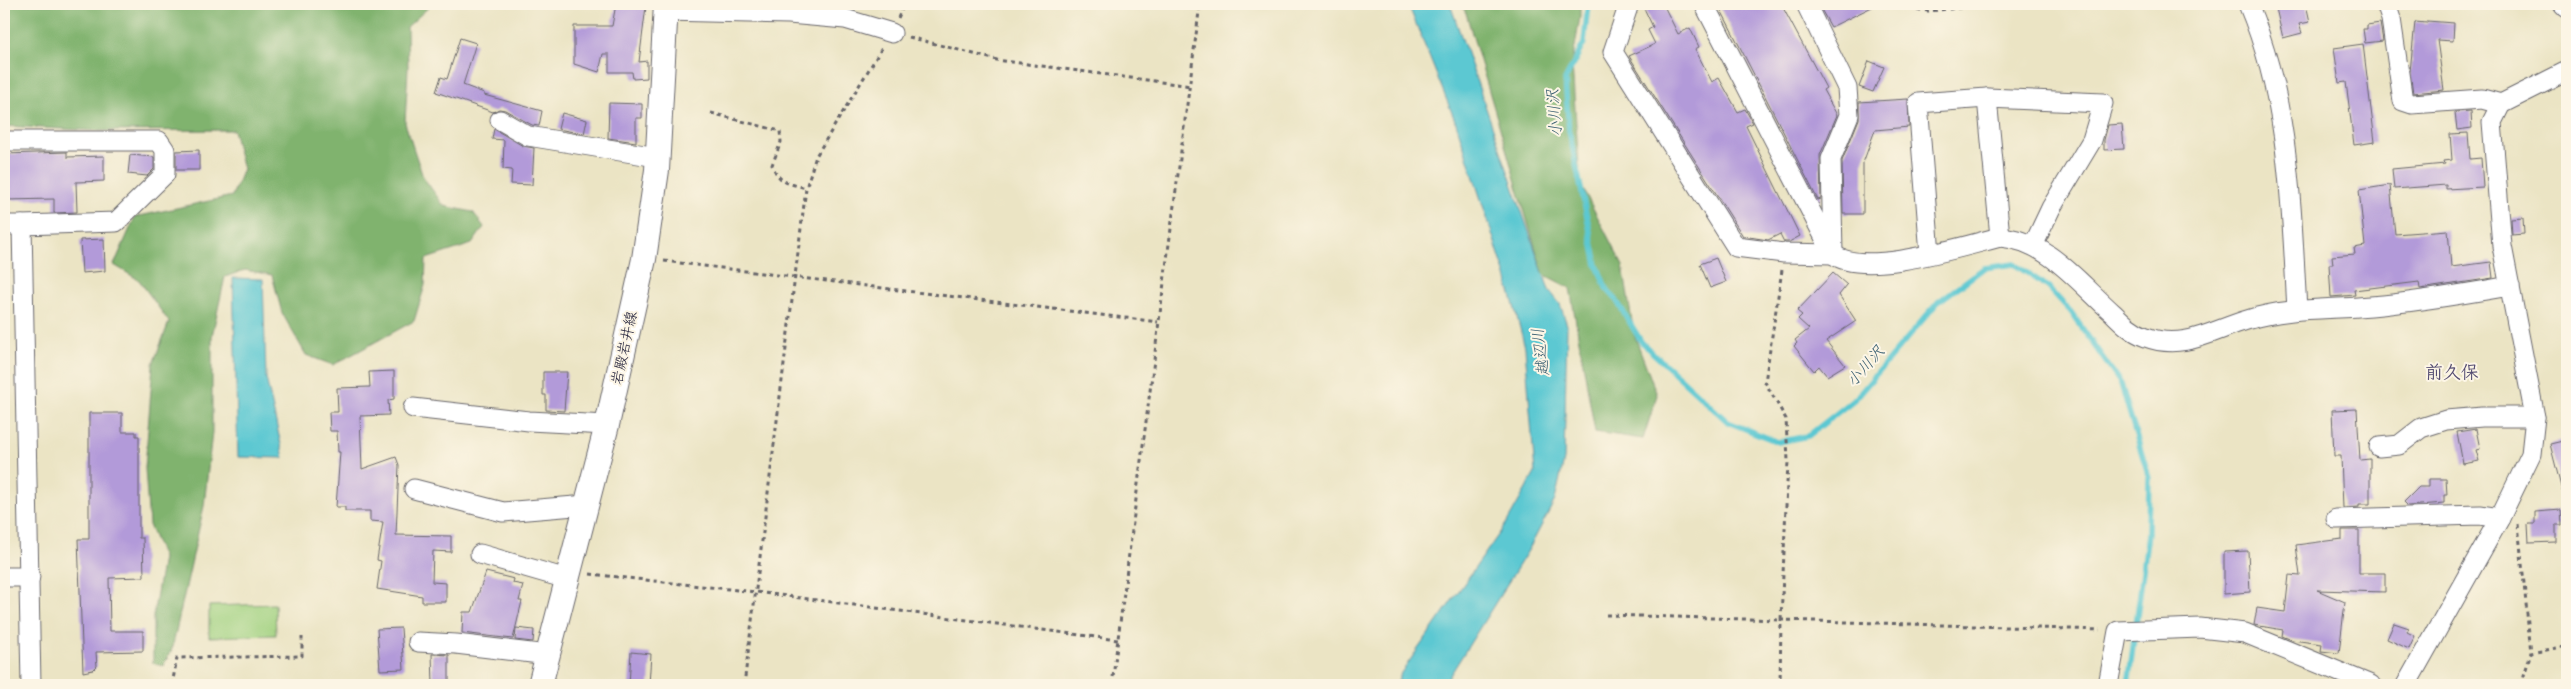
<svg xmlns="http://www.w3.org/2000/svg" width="2571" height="689" viewBox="0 0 2571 689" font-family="Itim,'Klee One',sans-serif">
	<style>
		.green { fill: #a1d180; stroke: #627a5e }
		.forest { fill: #80b36e; stroke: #516a54 }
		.water { fill: #5bc8d2; stroke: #3e7586 }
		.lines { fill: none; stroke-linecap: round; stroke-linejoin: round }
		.stream { stroke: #5bc8d2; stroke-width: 5.5 }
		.building { fill: #b29ad9 }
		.minor-casing { stroke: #68666b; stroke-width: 21 }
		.major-casing { stroke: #68666b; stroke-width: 26 }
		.path { stroke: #68666b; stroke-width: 3; stroke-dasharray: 4 4; stroke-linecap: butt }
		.minor { stroke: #fff; stroke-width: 19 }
		.major { stroke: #fff; stroke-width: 24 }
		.labels { text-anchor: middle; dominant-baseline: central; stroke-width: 4; stroke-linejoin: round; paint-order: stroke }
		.street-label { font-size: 15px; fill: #22223b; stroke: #fcf5e5 }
		.water-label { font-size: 16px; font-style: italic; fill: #365c70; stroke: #fcf5e5 }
		.quarter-label { font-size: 18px; font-weight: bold; fill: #544c72; stroke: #fcf5e5 }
	</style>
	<rect width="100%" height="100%" fill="#fcf5e5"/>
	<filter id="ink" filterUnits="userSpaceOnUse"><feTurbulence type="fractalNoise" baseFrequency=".02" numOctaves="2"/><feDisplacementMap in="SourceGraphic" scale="10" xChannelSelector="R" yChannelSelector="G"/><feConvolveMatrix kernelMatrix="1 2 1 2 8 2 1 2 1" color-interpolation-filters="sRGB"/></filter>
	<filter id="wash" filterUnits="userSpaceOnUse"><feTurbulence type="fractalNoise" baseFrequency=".0096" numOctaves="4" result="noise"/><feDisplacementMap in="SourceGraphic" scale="20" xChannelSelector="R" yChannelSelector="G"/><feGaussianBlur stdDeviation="1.12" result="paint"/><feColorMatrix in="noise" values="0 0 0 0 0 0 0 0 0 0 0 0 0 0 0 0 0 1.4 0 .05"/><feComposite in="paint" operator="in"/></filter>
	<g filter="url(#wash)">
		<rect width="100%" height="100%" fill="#ebe4c4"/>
		<path class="green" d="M 275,604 L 276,635 L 209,637 L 209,606 Z"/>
		<g class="forest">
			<path d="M 4,4 L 432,4 L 407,27 L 408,68 L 405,123 L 423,177 L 444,206 L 473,212 L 484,227 L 472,244 L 426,259 L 425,285 L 414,321 L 333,365 L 306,355 L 282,313 L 272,275 L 245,270 L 225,277 L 212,336 L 212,432 L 204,506 L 172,649 L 163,666 L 153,663 L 153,616 L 163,558 L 149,525 L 145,468 L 153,364 L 169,322 L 139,280 L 114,265 L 135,217 L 232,196 L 243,169 L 233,130 L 101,131 L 4,126 Z"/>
			<path d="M 1461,4 L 1580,4 L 1580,17 L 1572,64 L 1580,183 L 1623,266 L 1634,334 L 1657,395 L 1643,439 L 1595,432 L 1570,288 L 1543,274 L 1466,13 Z"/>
		</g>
		<g class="water">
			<path d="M 1408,4 L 1450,4 L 1549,290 L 1560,304 L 1567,325 L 1564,460 L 1555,500 L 1529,549 L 1444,685 L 1396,685 L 1401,673 L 1506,524 L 1535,473 L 1525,347 L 1506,276 L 1456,123 Z"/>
			<path d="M 233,278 L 263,279 L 266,378 L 284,458 L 238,457 Z"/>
		</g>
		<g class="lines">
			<path class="stream" d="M 1588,4 L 1584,43 L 1565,80 L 1569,131 L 1597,265 L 1606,288 L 1615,298 L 1642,343 L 1728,422 L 1778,442 L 1808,436 L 1856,398 L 1938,302 L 1984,268 L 2014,264 L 2048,287 L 2071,312 L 2121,384 L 2149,478 L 2148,533 L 2128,685"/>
		</g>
		<g id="blocks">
			<g class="building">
				<path d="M 616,4 L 646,6 L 639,62 L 647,61 L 647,78 L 633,79 L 632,72 L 609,72 L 609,54 L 603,54 L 599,72 L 574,64 L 574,26 L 612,26 Z"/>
				<path d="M 1642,4 L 1663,4 L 1678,34 L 1690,28 L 1699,47 L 1695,49 L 1712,82 L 1719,78 L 1738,112 L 1745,109 L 1753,123 L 1746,126 L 1800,236 L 1789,242 L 1784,242 L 1780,234 L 1768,240 L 1743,236 L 1629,56 L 1655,44 L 1648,30 L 1653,27 Z"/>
				<path d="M 1718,4 L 1781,4 L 1826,88 L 1823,90 L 1837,115 L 1820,155 L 1821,199 L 1818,200 Z"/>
				<path d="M 1818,4 L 1878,4 L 1831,27 Z"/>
				<path d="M 2275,4 L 2306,4 L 2310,22 L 2299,24 L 2302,33 L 2283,38 Z"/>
				<path d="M 2427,21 L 2454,23 L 2453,41 L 2437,40 L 2444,90 L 2413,93 L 2410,72 L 2415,22 L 2427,23 Z"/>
				<path d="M 2380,23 L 2383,41 L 2365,43 L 2363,29 L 2367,29 L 2367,25 Z"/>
				<path d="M 460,38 L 476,43 L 463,85 L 484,93 L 484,95 L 542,111 L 539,126 L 532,125 L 505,110 L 499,109 L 493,112 L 436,92 L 441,77 L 447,79 Z"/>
				<path d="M 2363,44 L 2375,142 L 2354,145 L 2346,82 L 2339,83 L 2334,48 Z"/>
				<path d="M 1869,61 L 1884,67 L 1873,92 L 1859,87 Z"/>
				<path d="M 1908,99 L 1909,127 L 1875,130 L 1863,163 L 1863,214 L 1843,214 L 1842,161 L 1859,119 L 1859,102 Z"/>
				<path d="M 609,103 L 642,104 L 642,118 L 636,118 L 636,142 L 608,138 Z"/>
				<path d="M 2471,111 L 2472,128 L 2457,130 L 2455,112 Z"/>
				<path d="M 562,113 L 587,120 L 584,134 L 558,129 Z"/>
				<path d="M 2122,124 L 2124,149 L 2104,150 L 2104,140 L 2108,125 Z"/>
				<path d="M 494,129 L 523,146 L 534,148 L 532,185 L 511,184 L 512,170 L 503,169 L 504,140 L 492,139 Z"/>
				<path d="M 2468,133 L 2470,159 L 2481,158 L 2483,187 L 2446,189 L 2446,185 L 2394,189 L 2392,169 L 2445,164 L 2444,161 L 2452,160 L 2450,134 Z"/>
				<path d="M 199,150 L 199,170 L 176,170 L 176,151 Z"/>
				<path d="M 67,152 L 67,157 L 104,156 L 104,181 L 76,182 L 77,212 L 54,213 L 54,199 L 6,200 L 4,154 Z"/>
				<path d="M 130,155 L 154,157 L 154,169 L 147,176 L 128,174 Z"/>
				<path d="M 2390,185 L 2395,234 L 2448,230 L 2451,267 L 2491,262 L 2493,278 L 2420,289 L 2419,282 L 2354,290 L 2355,295 L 2331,297 L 2329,264 L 2333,264 L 2332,256 L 2355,254 L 2354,248 L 2365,246 L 2359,190 Z"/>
				<path d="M 2523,218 L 2524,234 L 2512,235 L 2511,219 Z"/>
				<path d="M 104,239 L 105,271 L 82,273 L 80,240 Z"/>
				<path d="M 1716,258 L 1726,282 L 1710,288 L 1700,264 Z"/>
				<path d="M 1833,273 L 1847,285 L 1839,295 L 1856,321 L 1826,341 L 1845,365 L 1827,376 L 1819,366 L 1814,371 L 1794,346 L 1797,343 L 1795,340 L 1809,329 L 1798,319 L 1802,315 L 1797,311 Z"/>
				<path d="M 394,371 L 394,399 L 388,400 L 389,415 L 360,416 L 362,469 L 396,457 L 399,465 L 396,535 L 451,536 L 451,552 L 433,551 L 432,582 L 446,583 L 446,602 L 422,602 L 422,596 L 377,589 L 381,561 L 377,560 L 383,522 L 370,521 L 370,511 L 345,511 L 345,507 L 336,507 L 340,452 L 338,452 L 337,431 L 330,431 L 329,412 L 338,412 L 337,388 L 370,387 L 369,372 Z"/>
				<path d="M 543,372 L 567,372 L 564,411 L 546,410 L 546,395 L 543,395 Z"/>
				<path d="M 2357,409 L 2360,460 L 2370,459 L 2370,504 L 2359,504 L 2359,507 L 2343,508 L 2341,456 L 2334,456 L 2332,410 Z"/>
				<path d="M 89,413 L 122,413 L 122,432 L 136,432 L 136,436 L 139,436 L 139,538 L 143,538 L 144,577 L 109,578 L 110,631 L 143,631 L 143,651 L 96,652 L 97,666 L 93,670 L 83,672 L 78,539 L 89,539 Z"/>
				<path d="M 2476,429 L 2480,449 L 2476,450 L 2479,461 L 2463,464 L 2457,432 Z"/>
				<path d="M 2567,440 L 2567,491 L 2562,491 L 2550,444 Z"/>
				<path d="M 2429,479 L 2446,479 L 2447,495 L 2444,495 L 2444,503 L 2408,506 L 2404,502 L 2419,487 L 2429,487 Z"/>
				<path d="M 2561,510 L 2562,525 L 2556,525 L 2556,542 L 2529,543 L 2528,524 L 2535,524 L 2535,512 Z"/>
				<path d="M 2342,530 L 2359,530 L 2359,573 L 2385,573 L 2385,592 L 2317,590 L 2345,602 L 2339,653 L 2321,651 L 2322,644 L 2292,640 L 2282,636 L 2283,630 L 2254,625 L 2257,608 L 2285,612 L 2289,575 L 2300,576 L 2296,545 L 2342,539 Z"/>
				<path d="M 2248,551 L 2250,592 L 2224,594 L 2224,552 Z"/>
				<path d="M 486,572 L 514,579 L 513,583 L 523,585 L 519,601 L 522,601 L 513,639 L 462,633 L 463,612 L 472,612 Z"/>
				<path d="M 2394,623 L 2409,628 L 2407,632 L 2415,636 L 2409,649 L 2387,639 Z"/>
				<path d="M 401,628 L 404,669 L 380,670 L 377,629 Z"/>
				<path d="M 516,628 L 534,630 L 533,642 L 515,640 Z"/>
				<path d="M 631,652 L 651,654 L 649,685 L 629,685 Z"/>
				<path d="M 432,654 L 449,655 L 449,685 L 433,685 Z"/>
			</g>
		</g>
	</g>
	<g filter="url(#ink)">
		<use href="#blocks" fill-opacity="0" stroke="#68666b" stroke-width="1"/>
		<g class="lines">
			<g class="minor-casing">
				<g id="minor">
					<path d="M 1629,4 L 1613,52 L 1736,247 L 1784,253 L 1833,254 L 1831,159 L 1849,115 L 1847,88 L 1806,4"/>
					<path d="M 1704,4 L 1833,254 C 1863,278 1964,246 2000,237 C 2047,240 2079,283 2113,313 C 2123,323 2132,332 2146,337 C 2183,351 2213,330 2247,320 C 2288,307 2330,310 2371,306 C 2418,302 2464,294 2510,286"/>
					<path d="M 2248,4 C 2290,103 2291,205 2297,310"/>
					<path d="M 2386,4 L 2391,19 L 2403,101 L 2412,104 L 2482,99 L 2501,104"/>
					<path d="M 2563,4 L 2567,8"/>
					<path d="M 665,11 L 789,14 L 845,19 L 892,33"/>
					<path d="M 1987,98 L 2000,237"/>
					<path d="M 500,120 L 528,136 L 657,157"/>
					<path d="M 4,141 L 159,141 L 165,150 L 165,174 L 116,222 L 22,225"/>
					<path d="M 4,225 L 22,225 L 31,685"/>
					<path d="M 1930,254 L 1918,103 L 1987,98 L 2103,103 L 2092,140 L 2051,208 L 2034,244"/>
					<path d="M 413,408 L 529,421 L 607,425"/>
					<path d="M 2379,447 L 2399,445 L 2421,428 L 2446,420 L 2482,417 L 2535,417"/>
					<path d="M 414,489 L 503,512 L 587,505"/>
					<path d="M 2336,519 L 2480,515 L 2500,518"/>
					<path d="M 480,554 L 567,579"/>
					<path d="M 4,577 L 30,577"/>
					<path d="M 418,642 L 456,644 L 548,655"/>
					<path d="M 2108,685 L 2118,631 L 2200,628 L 2245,633 L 2371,685"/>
					<path d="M 2406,685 L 2500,518 L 2531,454 L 2535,417 L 2502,246 L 2492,122 L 2501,104 L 2567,71"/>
				</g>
			</g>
			<g class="major-casing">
				<path id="major" d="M 540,685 L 607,425 L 644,259 L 657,170 L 666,4"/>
			</g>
			<g class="path">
				<path d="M 1912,4 L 1915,9 L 1928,11 L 2001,4"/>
				<path d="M 898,18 L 904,4"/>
				<path d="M 909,37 L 997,60 L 1191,86"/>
				<path d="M 711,113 L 780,131 L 781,142 L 772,165 C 780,184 788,183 806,188"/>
				<path d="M 664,261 L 1158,322"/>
				<path d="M 2518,524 L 2531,653 L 2567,646"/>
				<path d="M 590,574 L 756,592 L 1118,640"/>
				<path d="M 1606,615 L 1781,620 L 1788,461 L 1786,419 L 1765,382 L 1782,270"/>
				<path d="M 172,685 L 177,658 L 302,656 L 302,637"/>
				<path d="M 744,685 L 806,188 L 816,156 L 882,48"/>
				<path d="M 1112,685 L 1200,4"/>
				<path d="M 1780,685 L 1781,620 L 2100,630"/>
				<path d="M 2521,685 L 2531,653"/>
			</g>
			<use href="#minor" class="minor"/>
			<use href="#major" class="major"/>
		</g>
	</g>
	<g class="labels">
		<g class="street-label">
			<text transform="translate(624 348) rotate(-78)">岩殿岩井線</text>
		</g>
		<g class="water-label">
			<text transform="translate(1554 113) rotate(-95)">小川沢</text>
			<text transform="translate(1540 352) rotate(-97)">越辺川</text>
			<text transform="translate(1865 366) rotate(-49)">小川沢</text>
		</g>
		<g class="quarter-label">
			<text x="2452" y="372">前久保</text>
		</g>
	</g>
	<rect width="2571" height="689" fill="none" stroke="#fcf5e5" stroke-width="20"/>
</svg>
